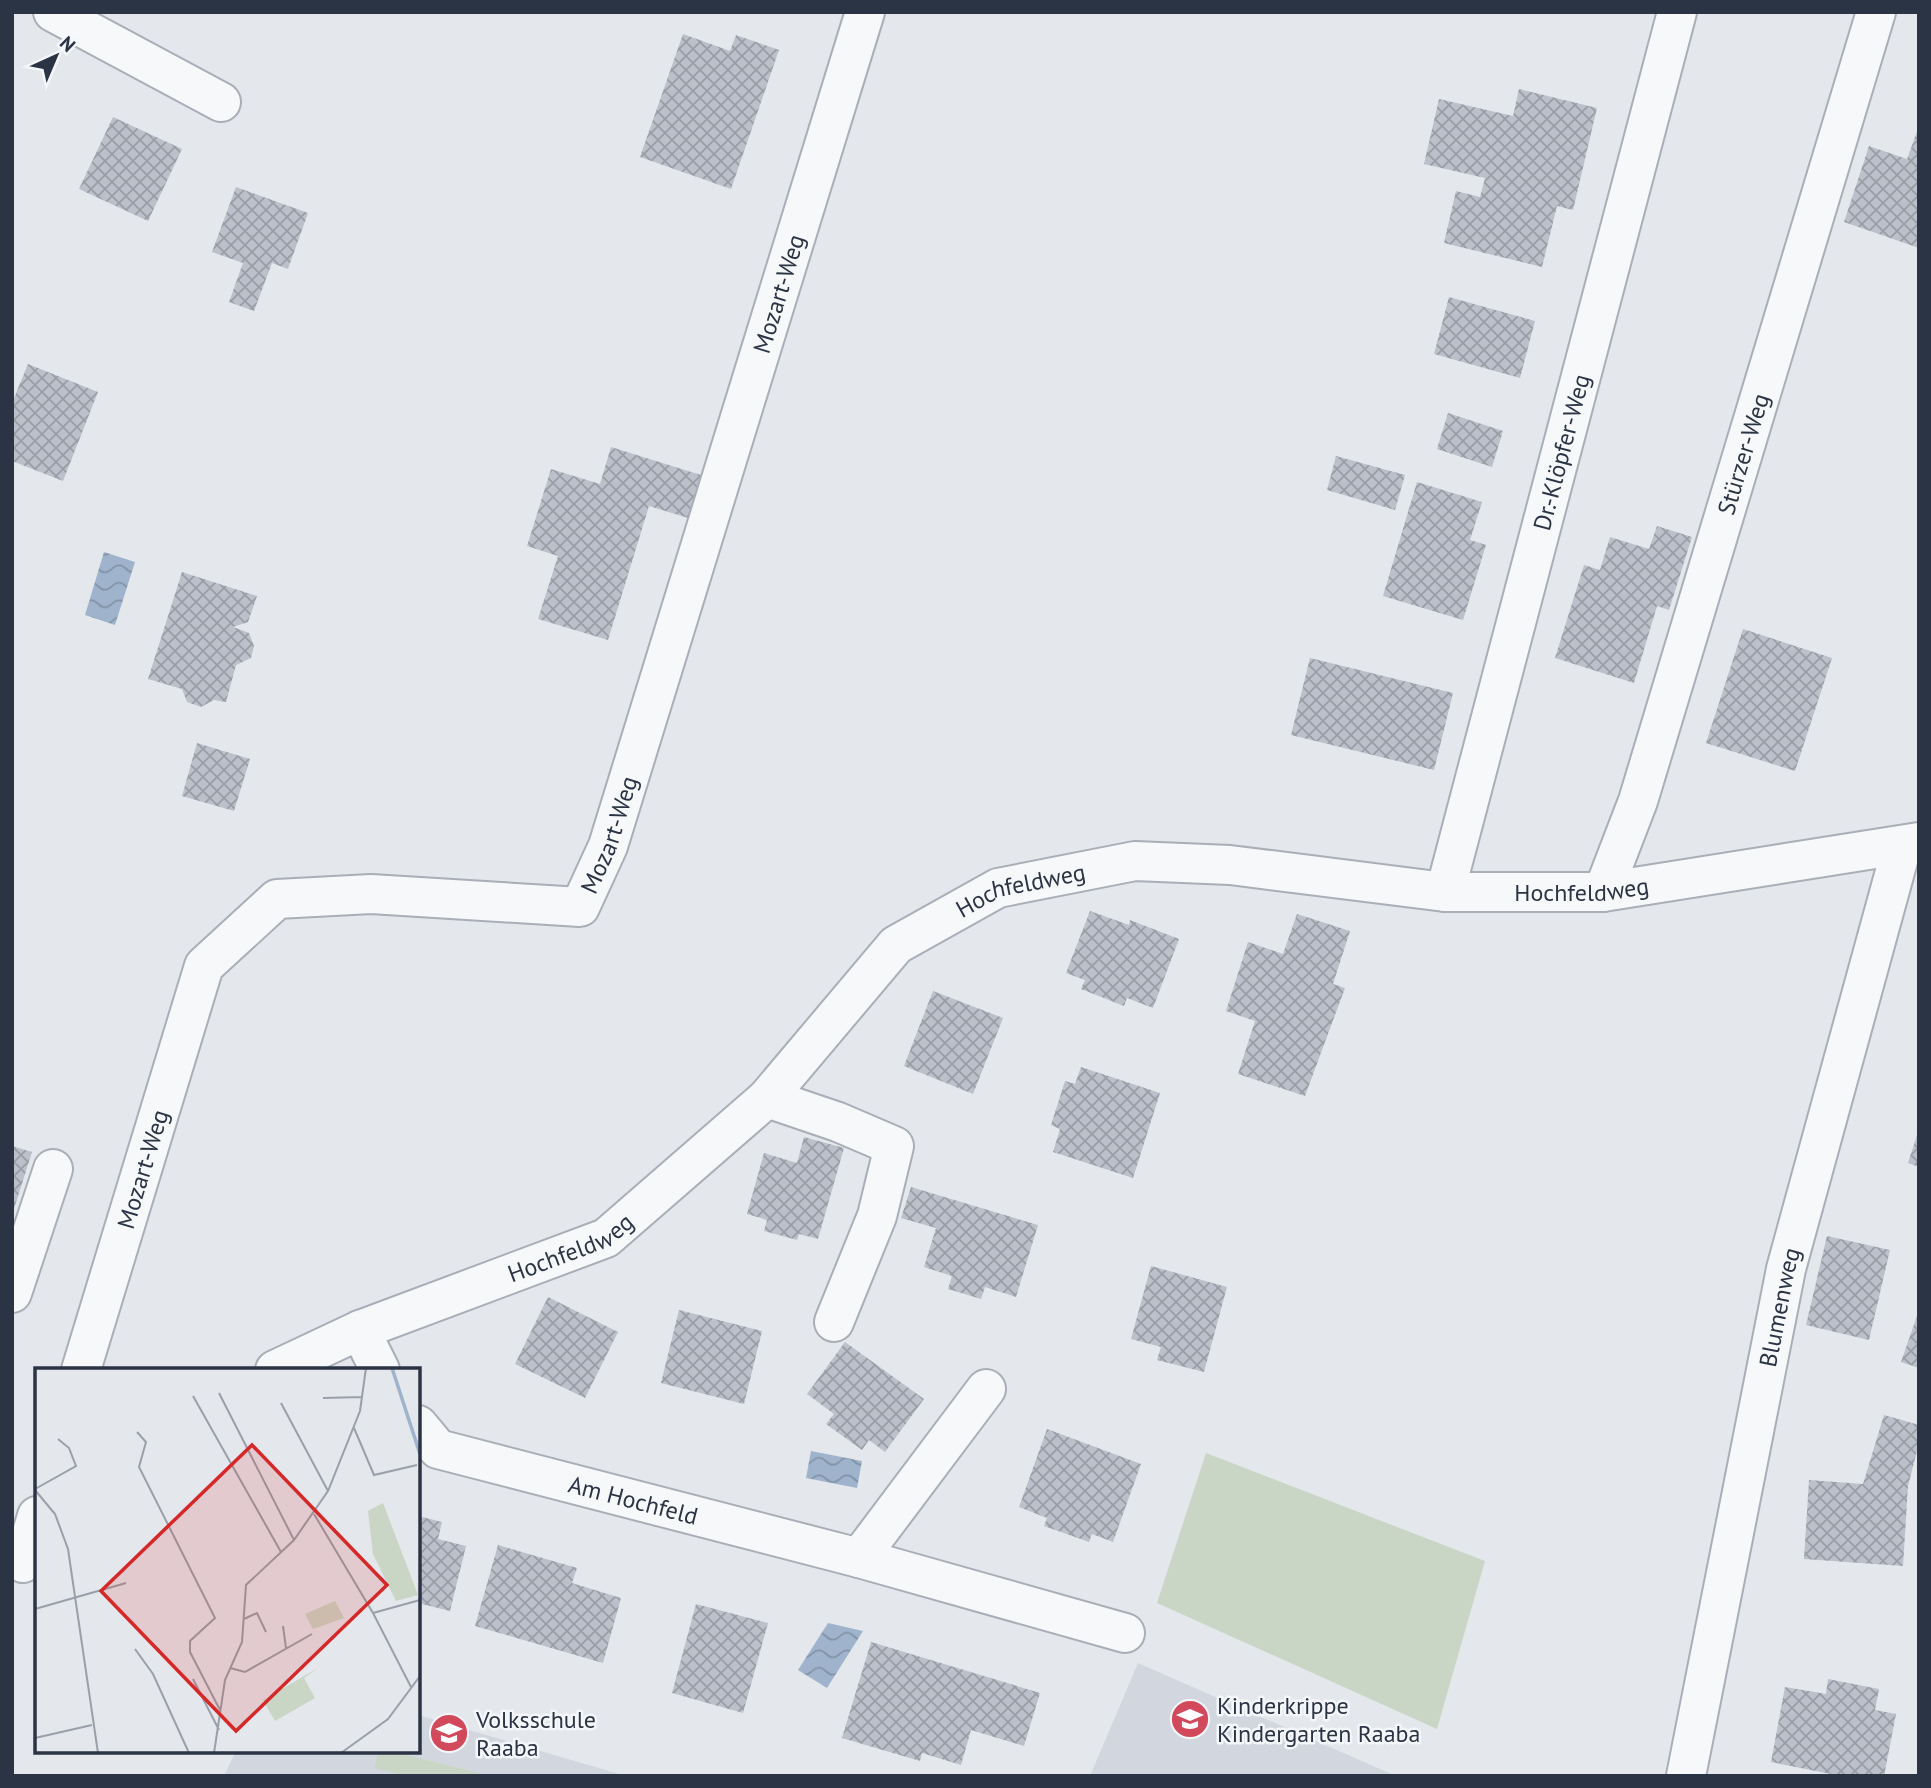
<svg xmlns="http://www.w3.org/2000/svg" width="1931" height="1788" viewBox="0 0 1931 1788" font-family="'PT Sans',sans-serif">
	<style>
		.built { fill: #d2d6de }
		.park { fill: #c9d6c5 }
		.water { fill: url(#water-waves) }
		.building { fill: url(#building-cross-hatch) }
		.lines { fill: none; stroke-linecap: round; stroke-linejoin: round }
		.minor-casing { stroke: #a9aeb7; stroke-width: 42 }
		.minor { stroke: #f7f8fa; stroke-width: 38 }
		.labels { text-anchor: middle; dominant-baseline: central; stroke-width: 5; stroke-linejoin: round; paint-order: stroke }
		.street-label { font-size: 24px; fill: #2b3445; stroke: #f4f6f9 }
		.poi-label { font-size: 24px; fill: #2b3445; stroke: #f4f6f9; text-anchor: start }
		.inset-river { fill: none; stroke: #9fb4cc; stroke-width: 3.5 }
		.inset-road { fill: none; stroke: #9a9fa9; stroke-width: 2 }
		.view { fill: #d62828; fill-opacity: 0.15; stroke: #d62828; stroke-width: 3.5 }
		.inset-edge { fill: none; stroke: #2b3445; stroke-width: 3.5 }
	</style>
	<defs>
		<pattern id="water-waves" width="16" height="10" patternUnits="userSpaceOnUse" patternTransform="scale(1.75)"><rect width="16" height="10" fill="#9fb4cc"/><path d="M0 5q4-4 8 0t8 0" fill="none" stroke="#8293a7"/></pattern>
		<pattern id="building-cross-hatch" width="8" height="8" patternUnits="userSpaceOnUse" patternTransform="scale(1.75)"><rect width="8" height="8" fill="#bbc0ca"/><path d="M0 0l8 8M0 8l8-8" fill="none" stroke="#989da6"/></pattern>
	</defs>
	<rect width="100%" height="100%" fill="#e4e7ec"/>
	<g class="built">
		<path d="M 1138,1663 L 1396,1776 L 1090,1776 Z"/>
		<path d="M 418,1715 L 626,1776 L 224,1776 L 236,1751 L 418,1751 Z"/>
	</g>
	<g class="park">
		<path d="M 1206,1453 L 1485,1561 L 1437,1729 L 1157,1603 Z"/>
		<path d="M 379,1751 L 390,1751 L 490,1776 L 407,1776 L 374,1768 Z"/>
	</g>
	<g class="water">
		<path d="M 104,552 L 135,562 L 115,625 L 85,615 Z"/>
		<path d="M 811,1451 L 862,1461 L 857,1488 L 806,1478 Z"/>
		<path d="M 828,1623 L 863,1631 L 827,1688 L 798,1670 Z"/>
	</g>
	<g class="building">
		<path d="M 683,34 L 730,51 L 736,35 L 779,50 L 731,189 L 640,157 Z"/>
		<path d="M 1519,89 L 1597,108 L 1573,210 L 1557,206 L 1542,267 L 1444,243 L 1456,191 L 1480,197 L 1485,178 L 1424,164 L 1439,99 L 1513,116 Z"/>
		<path d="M 113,117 L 182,149 L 148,221 L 79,189 Z"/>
		<path d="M 1919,126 L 1919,248 L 1844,222 L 1869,146 L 1907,159 Z"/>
		<path d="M 236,187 L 308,213 L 288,269 L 272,263 L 254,311 L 229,302 L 243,263 L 212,252 Z"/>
		<path d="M 1449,297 L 1535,321 L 1520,378 L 1434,354 Z"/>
		<path d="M 28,364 L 98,392 L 63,481 L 12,461 L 12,403 Z"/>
		<path d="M 1448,413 L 1503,431 L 1492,467 L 1437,449 Z"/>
		<path d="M 611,447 L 701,475 L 688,518 L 649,506 L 608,640 L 538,619 L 558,556 L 527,546 L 551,469 L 600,484 Z"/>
		<path d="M 1336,456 L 1405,475 L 1395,510 L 1327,490 Z"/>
		<path d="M 1417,482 L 1482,502 L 1470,540 L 1486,545 L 1463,620 L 1383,596 Z"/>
		<path d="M 1657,526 L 1692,537 L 1669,610 L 1657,606 L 1634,683 L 1555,658 L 1584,565 L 1600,570 L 1610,537 L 1649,549 Z"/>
		<path d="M 182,572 L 257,596 L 248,622 L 233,627 L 249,633 L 254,646 L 251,658 L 236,665 L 226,702 L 214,700 L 201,707 L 187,702 L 182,689 L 148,679 Z"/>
		<path d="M 1743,629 L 1832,658 L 1795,771 L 1706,743 Z"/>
		<path d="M 1310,658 L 1453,693 L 1434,770 L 1291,735 Z"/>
		<path d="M 197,743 L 250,759 L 234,811 L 182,796 Z"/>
		<path d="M 1090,911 L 1129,925 L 1130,920 L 1179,939 L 1153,1008 L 1127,998 L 1124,1006 L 1081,989 L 1085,980 L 1066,973 Z"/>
		<path d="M 1297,914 L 1350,931 L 1333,984 L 1345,988 L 1305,1096 L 1238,1074 L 1255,1021 L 1226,1011 L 1248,942 L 1283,954 Z"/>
		<path d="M 933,991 L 1003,1018 L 973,1094 L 904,1066 Z"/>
		<path d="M 1081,1067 L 1160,1093 L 1133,1178 L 1053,1152 L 1060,1129 L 1051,1125 L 1065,1081 L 1075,1084 Z"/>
		<path d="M 1918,1132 L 1919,1133 L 1919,1167 L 1908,1163 Z"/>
		<path d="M 804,1137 L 844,1148 L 818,1239 L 799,1234 L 797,1240 L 764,1231 L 767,1220 L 747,1214 L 764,1153 L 797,1163 Z"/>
		<path d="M 12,1146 L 32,1152 L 13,1212 L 12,1212 Z"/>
		<path d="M 911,1187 L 1038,1225 L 1016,1297 L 985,1287 L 981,1299 L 948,1289 L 952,1276 L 924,1267 L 936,1228 L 901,1218 Z"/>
		<path d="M 1827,1236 L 1890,1250 L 1869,1340 L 1806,1325 Z"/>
		<path d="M 1151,1266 L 1227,1287 L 1204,1372 L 1157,1360 L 1161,1347 L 1131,1339 Z"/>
		<path d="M 548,1297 L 618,1332 L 585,1398 L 515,1364 Z"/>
		<path d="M 679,1310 L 762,1331 L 744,1404 L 661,1383 Z"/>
		<path d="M 1918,1313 L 1919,1313 L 1919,1368 L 1901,1362 Z"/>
		<path d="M 845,1342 L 924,1399 L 885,1452 L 869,1440 L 862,1450 L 826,1424 L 834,1414 L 807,1394 Z"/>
		<path d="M 1884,1415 L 1919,1425 L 1919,1443 L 1908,1486 L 1903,1566 L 1804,1559 L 1809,1480 L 1863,1484 Z"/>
		<path d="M 1047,1429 L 1141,1464 L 1113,1542 L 1092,1534 L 1089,1542 L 1044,1526 L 1047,1518 L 1019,1507 Z"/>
		<path d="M 418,1516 L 442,1522 L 438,1539 L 466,1546 L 450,1611 L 418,1603 Z"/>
		<path d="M 498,1545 L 577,1568 L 572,1583 L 621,1598 L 603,1663 L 475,1626 Z"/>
		<path d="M 696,1604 L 768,1623 L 743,1713 L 672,1693 Z"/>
		<path d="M 871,1642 L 1040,1693 L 1024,1746 L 971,1730 L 961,1765 L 922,1753 L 920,1761 L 842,1738 Z"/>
		<path d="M 1828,1679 L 1879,1689 L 1875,1710 L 1896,1714 L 1884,1776 L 1841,1776 L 1771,1762 L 1785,1687 L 1826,1694 Z"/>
	</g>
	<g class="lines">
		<g class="minor-casing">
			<g id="minor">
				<path d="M 53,12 L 221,102"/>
				<path id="s1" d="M 1445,892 L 1677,12"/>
				<path id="s2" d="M 1603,892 L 1638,801 L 1876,12"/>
				<path d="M 767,1098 L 838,1122 L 894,1146 L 877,1216 L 834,1322"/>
				<path d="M 12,1293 L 53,1169"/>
				<path d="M 360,1330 L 380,1370"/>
				<path id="s3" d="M 81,1370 L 204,966 L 277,899 L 371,894 L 580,907 L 608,846 L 865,12"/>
				<path id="s4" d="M 275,1370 L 360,1330 L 606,1238 L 767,1098 L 896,945 L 998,888 L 1135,861 L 1230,865 L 1445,892 L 1603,892 L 1919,842"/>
				<path id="s5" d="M 418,1425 L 438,1449 L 859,1558 L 1125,1633"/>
				<path d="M 859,1558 L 986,1389"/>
				<path d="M 23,1563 L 37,1516"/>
				<path id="s6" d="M 1686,1776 L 1786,1269 L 1902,846"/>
			</g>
		</g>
		<use href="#minor" class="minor"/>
	</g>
	<defs>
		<g id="school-disc" transform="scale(2.0125)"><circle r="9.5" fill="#d1495b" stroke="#f4f6f9"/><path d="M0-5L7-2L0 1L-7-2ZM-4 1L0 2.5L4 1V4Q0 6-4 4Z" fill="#fff"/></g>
	</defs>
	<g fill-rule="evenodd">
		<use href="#school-disc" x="1190" y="1719"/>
		<use href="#school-disc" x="449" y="1733"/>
	</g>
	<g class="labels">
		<g class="street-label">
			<text stroke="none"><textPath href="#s3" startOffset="1470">Mozart-Weg</textPath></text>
			<text stroke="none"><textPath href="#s1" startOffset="455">Dr.-Klöpfer-Weg</textPath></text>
			<text stroke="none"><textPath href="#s2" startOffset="460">Stürzer-Weg</textPath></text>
			<text stroke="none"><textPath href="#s3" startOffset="903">Mozart-Weg</textPath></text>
			<text stroke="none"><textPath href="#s4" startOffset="1475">Hochfeldweg</textPath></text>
			<text stroke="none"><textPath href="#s4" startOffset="908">Hochfeldweg</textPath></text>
			<text stroke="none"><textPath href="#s3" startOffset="210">Mozart-Weg</textPath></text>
			<text stroke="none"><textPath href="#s4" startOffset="320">Hochfeldweg</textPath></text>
			<text stroke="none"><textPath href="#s6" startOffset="478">Blumenweg</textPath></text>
			<text stroke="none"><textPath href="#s5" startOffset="233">Am Hochfeld</textPath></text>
		</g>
		<g class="poi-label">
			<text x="1217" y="1705">Kinderkrippe<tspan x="1217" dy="28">Kindergarten Raaba</tspan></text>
			<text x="476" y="1719">Volksschule<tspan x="476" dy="28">Raaba</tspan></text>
		</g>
	</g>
	<g transform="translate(35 1368)">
		<rect width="385" height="385" fill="#e4e7ec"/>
		<path d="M 348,135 L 383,227 L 361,233 L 338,186 L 333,143 Z" fill="#c9d6c5"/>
		<path d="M 300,233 L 309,250 L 278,261 L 270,246 ZM 283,300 L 269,310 L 280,330 L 240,353 L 228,332 Z" fill="#c9d6c5"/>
		<path class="inset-river" d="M 357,0 L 385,86"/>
		<path class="inset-road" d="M 184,25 L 259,172M 158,28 L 246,184M 288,30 L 327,29M 246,35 L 293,123M 319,60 L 339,107 L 382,97M 102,64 L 111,74 L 104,99 L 180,250 L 155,273 L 155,284 L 185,342M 0,121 L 41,98 L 34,80 L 23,71M 0,122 L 20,146 L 33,181 L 63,385M 279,146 L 338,245 L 376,319M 0,241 L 91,215M 338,245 L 385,232M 209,251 L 222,245 L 231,264M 248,258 L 251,280M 100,281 L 118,306 L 154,385M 195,300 L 210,304 L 277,266M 158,311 L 184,362M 0,370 L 57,357M 179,385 L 190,312 L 207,274 L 211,217 L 259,172 L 293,123 L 325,43 L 331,0M 306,385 L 353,351 L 385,308"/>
		<path class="view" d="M 217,77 L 352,217 L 201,363 L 66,223 Z"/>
		<rect width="385" height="385" class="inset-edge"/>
	</g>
	<rect width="1931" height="1788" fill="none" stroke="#2b3445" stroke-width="28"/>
	<g transform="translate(56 56) rotate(44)" stroke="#f4f6f9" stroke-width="5" paint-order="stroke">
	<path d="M0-5L12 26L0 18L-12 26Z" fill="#2b3445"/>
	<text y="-10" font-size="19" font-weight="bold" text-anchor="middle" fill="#2b3445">N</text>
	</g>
</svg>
